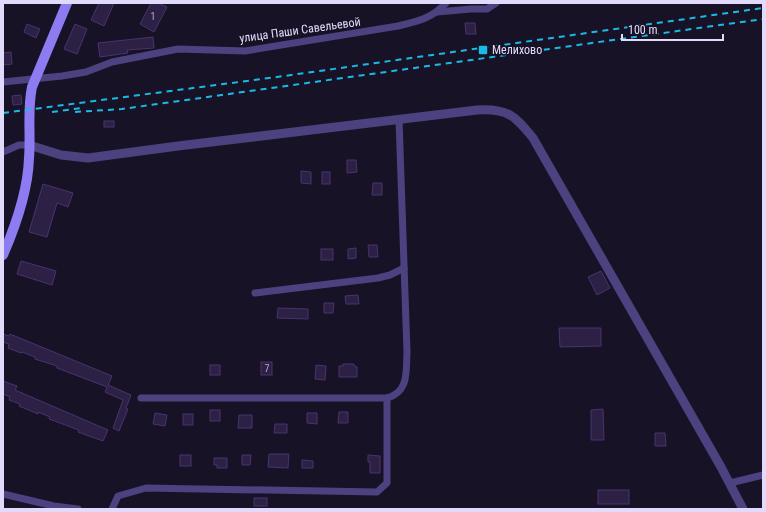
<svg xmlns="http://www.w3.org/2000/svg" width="766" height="512" viewBox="0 0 766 512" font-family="'Roboto Condensed',sans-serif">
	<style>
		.building { fill: #2c2045; stroke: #47346e }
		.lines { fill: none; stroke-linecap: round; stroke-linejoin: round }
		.minor { stroke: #4c4280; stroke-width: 7 }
		.tertiary { stroke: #4c4280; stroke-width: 9 }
		.secondary { stroke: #8d7bf1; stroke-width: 10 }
		.rail { stroke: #1abae7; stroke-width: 2; stroke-dasharray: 6 5; stroke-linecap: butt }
		.poi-dot { fill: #1abae7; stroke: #181226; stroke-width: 1.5 }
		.labels { text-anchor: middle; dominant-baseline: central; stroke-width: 3.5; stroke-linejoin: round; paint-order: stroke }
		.number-label { font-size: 10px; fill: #b4acce }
		.street-label { font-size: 12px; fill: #e2dafb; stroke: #181226 }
		.poi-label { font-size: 12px; fill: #e2dafb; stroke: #181226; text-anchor: start }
	</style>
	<rect width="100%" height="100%" fill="#181226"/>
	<g class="building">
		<path d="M 99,3 L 114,3 L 104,26 L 91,20 Z"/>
		<path d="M 151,3 L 158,3 L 167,7 L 154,32 L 140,24 Z"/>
		<path d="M 465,23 L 475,23 L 476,34 L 466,34 Z"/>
		<path d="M 27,24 L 40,29 L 36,38 L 24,32 Z"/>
		<path d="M 75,24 L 87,29 L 77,54 L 64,49 Z"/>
		<path d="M 153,37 L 154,48 L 127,50 L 128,53 L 100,57 L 98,43 Z"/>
		<path d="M 11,52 L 12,64 L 3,65 L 3,53 Z"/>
		<path d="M 21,95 L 22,104 L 13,105 L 12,96 Z"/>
		<rect x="104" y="121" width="10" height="6"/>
		<path d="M 347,160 L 356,160 L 357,172 L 347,173 Z"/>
		<path d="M 301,171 L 311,172 L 311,184 L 301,183 Z"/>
		<rect x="322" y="172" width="8" height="12"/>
		<path d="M 373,183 L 382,183 L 382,195 L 372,195 Z"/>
		<path d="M 43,184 L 73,193 L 68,207 L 57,203 L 47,237 L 29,232 Z"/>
		<path d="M 368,245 L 377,245 L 378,257 L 369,257 Z"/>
		<path d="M 356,248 L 356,258 L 348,259 L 348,249 Z"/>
		<rect x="321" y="249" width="12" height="11"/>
		<path d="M 21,261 L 56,271 L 52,285 L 17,274 Z"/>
		<path d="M 601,271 L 610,288 L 597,295 L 588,277 Z"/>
		<path d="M 358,295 L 359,304 L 346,304 L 345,296 Z"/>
		<path d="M 324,303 L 334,303 L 333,313 L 324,313 Z"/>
		<path d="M 278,308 L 308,309 L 308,319 L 277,318 Z"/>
		<path d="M 559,328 L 601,328 L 601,346 L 560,347 Z"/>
		<path d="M 3,334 L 9,336 L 10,334 L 112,376 L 108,385 L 131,395 L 126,408 L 128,409 L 119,431 L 113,428 L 123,400 L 105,392 L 107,387 L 57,368 L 57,366 L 35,359 L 35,357 L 22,352 L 21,353 L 8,348 L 9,344 L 3,342 Z"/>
		<rect x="261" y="362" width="11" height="13"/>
		<path d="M 343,364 L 354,364 L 354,366 L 357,367 L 357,377 L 339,377 L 339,366 L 343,366 Z"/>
		<rect x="210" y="365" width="10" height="10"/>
		<path d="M 316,365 L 326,366 L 325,380 L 315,379 Z"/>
		<path d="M 3,381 L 17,386 L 15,390 L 108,430 L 103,441 L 78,432 L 79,430 L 49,419 L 50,417 L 38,412 L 38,414 L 19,406 L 20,404 L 9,400 L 10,397 L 3,394 Z"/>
		<path d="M 603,409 L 604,440 L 591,440 L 591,410 Z"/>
		<rect x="210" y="410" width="10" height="11"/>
		<path d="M 339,412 L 348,412 L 348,423 L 338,423 Z"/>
		<path d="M 155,413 L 167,415 L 165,426 L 153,424 Z"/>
		<path d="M 307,413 L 317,413 L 317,424 L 307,423 Z"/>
		<rect x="183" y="414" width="10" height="11"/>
		<path d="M 239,415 L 252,415 L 252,428 L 238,428 Z"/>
		<path d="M 275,424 L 287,424 L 287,433 L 274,433 Z"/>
		<path d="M 655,433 L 665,433 L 666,446 L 655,446 Z"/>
		<path d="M 269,454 L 289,454 L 288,468 L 268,467 Z"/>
		<rect x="180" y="455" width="11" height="11"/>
		<path d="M 242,455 L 251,455 L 250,465 L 242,465 Z"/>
		<path d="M 368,455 L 380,456 L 380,473 L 370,473 L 370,462 L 368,462 Z"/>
		<path d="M 214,458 L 227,458 L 227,468 L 217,468 L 217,465 L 214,465 Z"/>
		<path d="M 302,460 L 313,461 L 313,468 L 302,468 Z"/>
		<rect x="598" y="490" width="31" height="14"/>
		<rect x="254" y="498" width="13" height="8"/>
	</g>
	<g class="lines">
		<g class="minor">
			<path d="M 437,12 L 471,9 L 487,9 L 496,3"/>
			<path d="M 3,82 L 62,76 L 86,72 L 112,62 L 178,49 L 245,51 L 398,26 C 418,21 431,19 446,3"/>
			<path d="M 3,152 L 19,145 L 29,145"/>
			<path d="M 255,293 L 378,278 L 390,275 L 404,268"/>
			<path d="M 141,398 L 387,398 C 409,392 406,372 407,352 L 399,119"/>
			<path d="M 730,483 L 763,475"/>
			<path d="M 3,494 L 54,506 L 78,509"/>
			<path d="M 112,509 L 118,496 L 146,488 L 377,492 L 387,483 L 387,398"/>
		</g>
		<path class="tertiary" d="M 29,145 L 61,155 L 88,158 L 178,146 L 477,110 C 508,108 515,116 533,138 L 721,467 L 743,509"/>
		<path class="secondary" d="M 3,255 C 16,225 28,190 29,158 C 31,134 27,110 32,87 L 67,3"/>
		<g class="rail">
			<path d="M 52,112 L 81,108"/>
			<path d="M 75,112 L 122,109 L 763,19"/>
			<path d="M 3,113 L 277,77 L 763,8"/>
		</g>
	</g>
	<rect class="poi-dot" x="478" y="45" width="10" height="10" rx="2"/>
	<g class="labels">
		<g class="number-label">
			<text x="153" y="16">1</text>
			<text x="267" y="368">7</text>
		</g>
		<g class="street-label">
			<text transform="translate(300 30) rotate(-8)">улица Паши Савельевой</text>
		</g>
		<g class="poi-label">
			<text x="492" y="50">Мелихово</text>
		</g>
	</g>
	<rect width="766" height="512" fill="none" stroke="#e2dafb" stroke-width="8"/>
	<path d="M622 34v6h101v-6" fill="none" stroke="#e2dafb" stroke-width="2"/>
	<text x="628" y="34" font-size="12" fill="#e2dafb" stroke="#181226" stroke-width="3" paint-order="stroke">100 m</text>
</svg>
